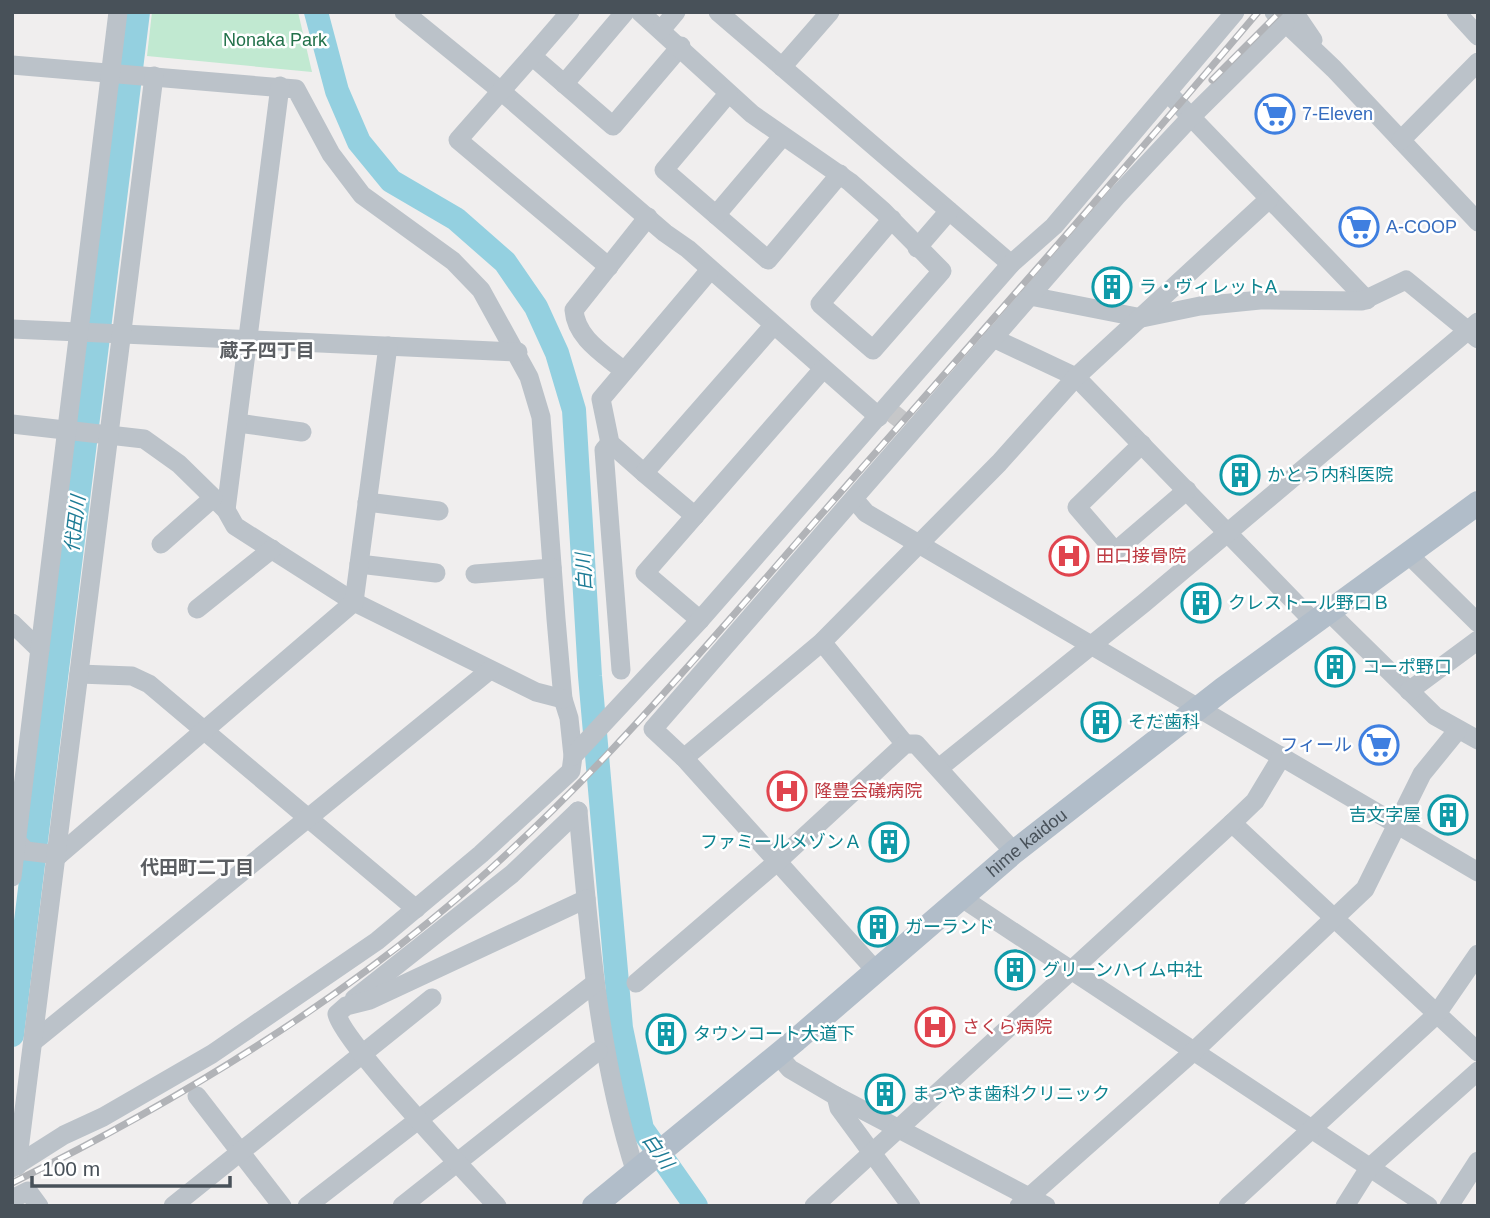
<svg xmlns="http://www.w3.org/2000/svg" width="1490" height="1218" viewBox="0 0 1490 1218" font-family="Arial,'Noto Sans JP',sans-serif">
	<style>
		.green { fill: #c1e9d1 }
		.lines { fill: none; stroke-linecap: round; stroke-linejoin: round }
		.river { stroke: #94d0e0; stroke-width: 24 }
		.minor-tunnel { stroke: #c6c7c9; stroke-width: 19; stroke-dasharray: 19 10; stroke-linecap: butt }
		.minor { stroke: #bbc2c9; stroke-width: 19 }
		.major { stroke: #b1bdc9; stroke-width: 24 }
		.rail-casing { stroke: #b1b3b7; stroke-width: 7 }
		.rail { stroke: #fff; stroke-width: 4.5; stroke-dasharray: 13; stroke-linecap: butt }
		.labels { text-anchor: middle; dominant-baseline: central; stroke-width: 5; stroke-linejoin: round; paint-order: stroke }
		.park-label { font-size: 18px; fill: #22714a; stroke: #fff }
		.shop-label { font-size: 18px; fill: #366cbe; stroke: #fff; text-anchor: start }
		.culture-label { font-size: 18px; fill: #0d838f; stroke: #fff; text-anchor: start }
		.health-label { font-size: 18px; fill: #be3a42; stroke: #fff; text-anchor: start }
		.street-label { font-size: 18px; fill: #485159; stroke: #fff }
		.neighbourhood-label { font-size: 19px; font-weight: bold; fill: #5b5e62; stroke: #fff }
		.water-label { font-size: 19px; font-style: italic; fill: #1e7c96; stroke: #fff }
	</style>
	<rect width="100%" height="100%" fill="#f0eeee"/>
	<path class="green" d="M 152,12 L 298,12 L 312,72 L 147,56 Z"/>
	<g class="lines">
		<g class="river">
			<path d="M 316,12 L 337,91 L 359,142 L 391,181 L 456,219 L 505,262 L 536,307 L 557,353 L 574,410 L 590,676 L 621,1028 L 642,1129 L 696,1206"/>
			<path d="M 12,1035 L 138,12"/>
		</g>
		<path class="minor-tunnel" d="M 886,408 L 914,430"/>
		<g class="minor">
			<path d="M 404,12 L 501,91 L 665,233 L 688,249 L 879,417"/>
			<path d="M 570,12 L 532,56 L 613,126 L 681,46"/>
			<path d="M 640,12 L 752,114 L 850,182 L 883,211 L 942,271 L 873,350 L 820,304 L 892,219"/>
			<path d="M 718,12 L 1011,264"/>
			<path d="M 1274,12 L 1334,69 L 1478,222"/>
			<path d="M 1294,12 L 1313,40"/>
			<path d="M 1456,12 L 1478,36"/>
			<path d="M 661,30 L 676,12"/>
			<path d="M 532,56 L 458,140 L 609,267"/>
			<path d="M 12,65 L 296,89 L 331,154 L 362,195 L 453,261 L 481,290 L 529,377 L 541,417 L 556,619 L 563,699 L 569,718 L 573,756 L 571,771 L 481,854 L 377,941 L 212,1054 L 103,1117 L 64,1135 L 12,1168"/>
			<path d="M 782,67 L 830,12"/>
			<path d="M 564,84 L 625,12"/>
			<path d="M 1168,93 L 1367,300"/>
			<path d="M 728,94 L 664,170 L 768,260 L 840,174"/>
			<path d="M 1401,140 L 1478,62"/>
			<path d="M 716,215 L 782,137"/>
			<path d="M 917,248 L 949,211"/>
			<path d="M 1030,296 L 1142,318 L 1200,306 L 1260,300 L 1362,301 L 1406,280 L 1478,339"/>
			<path d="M 12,329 L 518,352"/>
			<path d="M 993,338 L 1076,377 L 1315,623"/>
			<path d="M 624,371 C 604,354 576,338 574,310 L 648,217"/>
			<path d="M 238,423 L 302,432"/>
			<path d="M 12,424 L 144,439 L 179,464 L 226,510 L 235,526 L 354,602 L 536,692 L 563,699"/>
			<path d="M 610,443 L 604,450 L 621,670"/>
			<path d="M 1142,444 L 1077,507 L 1114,550 L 1117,550 L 1187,490"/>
			<path d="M 644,473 L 610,443 L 601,399 L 710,270"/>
			<path d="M 854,499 L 866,513 L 1478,872"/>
			<path d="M 367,502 L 439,511"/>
			<path d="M 226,510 L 280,86"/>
			<path d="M 695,516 L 644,473 L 773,326"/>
			<path d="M 161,544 L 213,498"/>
			<path d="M 1407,553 L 1478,623"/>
			<path d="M 359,564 L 436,573"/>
			<path d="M 475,574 L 552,568"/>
			<path d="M 197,609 L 272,549"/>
			<path d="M 1329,612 L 1435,716 L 1478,740"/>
			<path d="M 700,620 L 645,573 L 823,369"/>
			<path d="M 12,623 L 40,650"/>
			<path d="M 822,642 L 905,744"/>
			<path d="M 79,674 L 132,676 L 149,684 L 416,909"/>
			<path d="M 1409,691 L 1478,640"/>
			<path d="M 573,756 L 700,620 L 1011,264 L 1054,226 L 1235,12"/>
			<path d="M 684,758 L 822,642 L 999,463 L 1076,377 L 1269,199"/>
			<path d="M 939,768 L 1144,603 L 1478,322"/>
			<path d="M 578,811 C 589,933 598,1056 636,1173"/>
			<path d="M 1232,823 L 1478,1052"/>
			<path d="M 12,836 L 26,851 L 59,855"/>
			<path d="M 59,855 L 354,602 L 388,346"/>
			<path d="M 12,877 L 118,12"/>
			<path d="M 962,898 L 1428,1206"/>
			<path d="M 876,971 L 684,758 L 653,729 L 1117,196 L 1191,117 L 1285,24"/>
			<path d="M 636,983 L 778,861 L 905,744 L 916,744 L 1014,852"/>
			<path d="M 354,999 L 512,874 L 578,811"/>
			<path d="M 33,1042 L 490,670"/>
			<path d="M 778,1055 L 790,1069 L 836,1096 L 1046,1206"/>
			<path d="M 197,1096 L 282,1206"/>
			<path d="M 836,1096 L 839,1108 L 911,1206"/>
			<path d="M 17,1166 L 154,76"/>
			<path d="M 12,1199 L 28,1191 L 39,1206"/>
			<path d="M 173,1206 L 432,998"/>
			<path d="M 307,1206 L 595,983"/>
			<path d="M 402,1206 L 598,1051"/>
			<path d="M 497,1206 C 470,1176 342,1041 337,1014 L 346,1006 L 370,1000 L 586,899"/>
			<path d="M 814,1206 L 1232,823 L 1255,801 L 1282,756"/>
			<path d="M 1019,1206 L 1193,1052 L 1365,889 L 1422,774 L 1457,731"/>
			<path d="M 1228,1206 L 1436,1015 L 1478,954"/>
			<path d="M 1345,1206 L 1369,1168 L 1478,1071"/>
			<path d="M 1449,1206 L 1478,1161"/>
		</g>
		<path class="major" id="s1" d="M 594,1206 L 796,1040 L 1014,852 L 1223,689 L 1478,503"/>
		<g class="rail-casing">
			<g id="rail">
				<path d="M 1212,80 L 1280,12"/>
				<path d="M 12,1183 C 160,1110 302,1026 430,921 C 578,800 700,653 826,509 C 971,344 1116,180 1258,12"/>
			</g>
		</g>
		<use href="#rail" class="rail"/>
	</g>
	<defs>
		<g id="supermarket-ring" transform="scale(2.0125)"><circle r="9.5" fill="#fff" stroke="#3f7fe0" stroke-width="1.5"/><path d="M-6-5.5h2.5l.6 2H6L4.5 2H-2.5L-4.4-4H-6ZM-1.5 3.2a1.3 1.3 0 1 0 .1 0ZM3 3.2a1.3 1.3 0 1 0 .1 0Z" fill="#3f7fe0"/></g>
		<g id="building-ring" transform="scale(2.0125)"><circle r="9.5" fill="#fff" stroke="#0f9aa8" stroke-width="1.5"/><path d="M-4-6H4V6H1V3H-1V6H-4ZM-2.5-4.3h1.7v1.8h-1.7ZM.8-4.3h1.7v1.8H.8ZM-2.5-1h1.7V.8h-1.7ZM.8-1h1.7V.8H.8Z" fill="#0f9aa8"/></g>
		<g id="hospital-ring" transform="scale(2.0125)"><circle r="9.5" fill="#fff" stroke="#e0444e" stroke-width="1.5"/><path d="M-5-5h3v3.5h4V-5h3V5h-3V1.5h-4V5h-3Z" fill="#e0444e"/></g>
	</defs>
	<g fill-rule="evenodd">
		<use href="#supermarket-ring" x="1275" y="114"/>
		<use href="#supermarket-ring" x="1359" y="227"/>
		<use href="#building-ring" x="1112" y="287"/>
		<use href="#building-ring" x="1240" y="475"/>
		<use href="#hospital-ring" x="1069" y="556"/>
		<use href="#building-ring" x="1201" y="603"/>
		<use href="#building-ring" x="1335" y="667"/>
		<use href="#building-ring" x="1101" y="722"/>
		<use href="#supermarket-ring" x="1379" y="745"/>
		<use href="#hospital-ring" x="787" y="791"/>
		<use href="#building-ring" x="1448" y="815"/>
		<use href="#building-ring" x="889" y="842"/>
		<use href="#building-ring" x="878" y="927"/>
		<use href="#building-ring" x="1015" y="970"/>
		<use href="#hospital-ring" x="935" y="1027"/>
		<use href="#building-ring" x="666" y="1034"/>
		<use href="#building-ring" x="885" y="1094"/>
	</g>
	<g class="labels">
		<g class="park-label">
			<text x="275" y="40">Nonaka Park</text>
		</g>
		<g class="shop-label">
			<text x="1302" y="114">7-Eleven</text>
			<text x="1386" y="227">A-COOP</text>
			<text x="1352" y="745" text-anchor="end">フィール</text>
		</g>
		<g class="culture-label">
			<text x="1139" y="287">ラ・ヴィレットA</text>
			<text x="1267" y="475">かとう内科医院</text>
			<text x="1228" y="603">クレストール野口Ｂ</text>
			<text x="1362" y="667">コーポ野口</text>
			<text x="1128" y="722">そだ歯科</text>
			<text x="1421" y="815" text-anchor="end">吉文字屋</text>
			<text x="862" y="842" text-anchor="end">ファミールメゾンＡ</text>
			<text x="905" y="927">ガーランド</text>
			<text x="1042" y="970">グリーンハイム中社</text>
			<text x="693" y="1034">タウンコート大道下</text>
			<text x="912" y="1094">まつやま歯科クリニック</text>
		</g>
		<g class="health-label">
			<text x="1096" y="556">田口接骨院</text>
			<text x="814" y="791">隆豊会礒病院</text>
			<text x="962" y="1027">さくら病院</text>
		</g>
		<g class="street-label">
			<text stroke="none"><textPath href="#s1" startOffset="565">hime kaidou</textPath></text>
		</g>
		<g class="neighbourhood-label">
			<text x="267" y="350">蔵子四丁目</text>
			<text x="197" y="867">代田町二丁目</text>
		</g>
		<g class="water-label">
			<text transform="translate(75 524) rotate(-83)">代田川</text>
			<text transform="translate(584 572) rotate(-93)">白川</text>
			<text transform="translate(658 1151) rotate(55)">白川</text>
		</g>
	</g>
	<rect width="1490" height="1218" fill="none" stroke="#485159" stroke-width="28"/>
	<path d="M32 1176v10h198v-10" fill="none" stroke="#485159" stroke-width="3.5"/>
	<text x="42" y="1176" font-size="21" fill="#485159" stroke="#ffffff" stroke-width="5" paint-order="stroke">100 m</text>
</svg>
